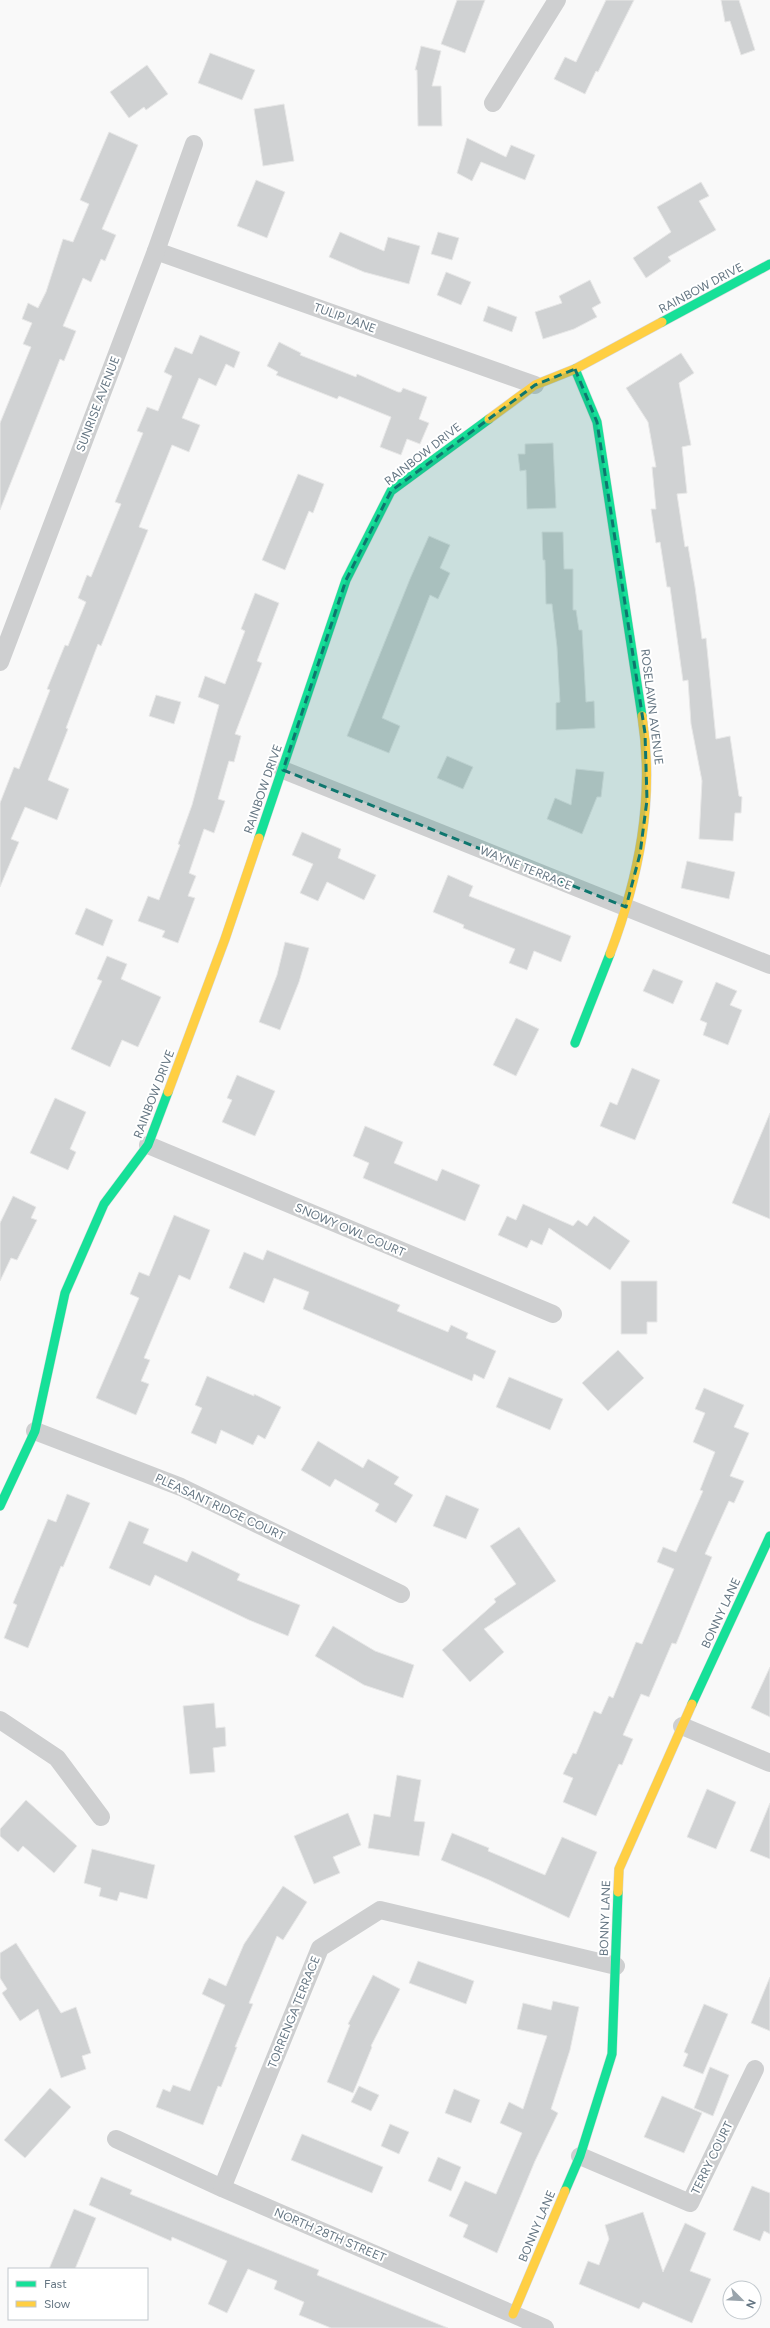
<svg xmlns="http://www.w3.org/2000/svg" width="770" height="2328" viewBox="0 0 770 2328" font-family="Figtree,sans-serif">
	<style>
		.building { fill: #d0d2d3; stroke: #e8e8e8 }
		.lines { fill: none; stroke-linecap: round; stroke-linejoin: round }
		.fast-casing { stroke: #d5d6d7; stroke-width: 10 }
		.slow-casing { stroke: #d5d6d7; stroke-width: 10 }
		.street { stroke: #cecfd0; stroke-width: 18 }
		.fast { stroke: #16e098; stroke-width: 9 }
		.slow { stroke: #ffcf43; stroke-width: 9 }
		.marked { fill: #0f766e; fill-opacity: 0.2; stroke: #0f766e; stroke-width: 3; stroke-dasharray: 8 5; stroke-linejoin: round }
		.labels { text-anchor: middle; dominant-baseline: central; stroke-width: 4; stroke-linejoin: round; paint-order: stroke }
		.street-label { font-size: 12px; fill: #657683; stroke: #fff }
	</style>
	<rect width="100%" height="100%" fill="#f9f9f9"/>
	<g class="building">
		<path d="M 457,0 L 485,0 L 465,53 L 441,44 Z"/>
		<path d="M 606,0 L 634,0 L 598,72 L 596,71 L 585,94 L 554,79 L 565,57 L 576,62 Z"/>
		<path d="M 721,0 L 739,0 L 755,50 L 741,55 L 730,21 L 725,22 Z"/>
		<path d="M 421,46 L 441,51 L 432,86 L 441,86 L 442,126 L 418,126 L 417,70 L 415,70 Z"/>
		<path d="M 210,53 L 255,70 L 242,100 L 198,83 Z"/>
		<path d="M 147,65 L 168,94 L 146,110 L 144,107 L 129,118 L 110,92 Z"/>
		<path d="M 284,104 L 294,161 L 263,166 L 254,109 Z"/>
		<path d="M 109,132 L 138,145 L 102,229 L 116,235 L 105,261 L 101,259 L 91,282 L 83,278 L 63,326 L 76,331 L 64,361 L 60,359 L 0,510 L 0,423 L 31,347 L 23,344 L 32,323 L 22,319 L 28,303 L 38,308 L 46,292 L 63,239 L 73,242 L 89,204 L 80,200 Z"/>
		<path d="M 467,138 L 506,157 L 511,145 L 535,155 L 525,180 L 481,162 L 472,181 L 457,173 Z"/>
		<path d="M 256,180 L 285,192 L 267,238 L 237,226 Z"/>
		<path d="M 701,182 L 709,196 L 699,201 L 716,230 L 668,257 L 671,261 L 646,278 L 633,258 L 671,232 L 657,207 Z"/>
		<path d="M 340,232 L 384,251 L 388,237 L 420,246 L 409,284 L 364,272 L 329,257 Z"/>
		<path d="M 438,232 L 459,238 L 452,260 L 431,254 Z"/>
		<path d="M 446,272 L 471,282 L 461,305 L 437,295 Z"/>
		<path d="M 590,280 L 601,303 L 592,308 L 597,317 L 574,329 L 543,339 L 535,312 L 562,303 L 559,296 Z"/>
		<path d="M 488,306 L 517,317 L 512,332 L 483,321 Z"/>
		<path d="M 200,335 L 240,352 L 234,368 L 226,364 L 216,386 L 199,378 L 182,418 L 200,425 L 189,452 L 172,445 L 139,527 L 148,530 L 101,646 L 98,644 L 66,728 L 68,729 L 48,780 L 69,789 L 57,820 L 25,807 L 11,839 L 19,842 L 0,887 L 0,803 L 14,767 L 19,769 L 50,690 L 47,689 L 65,645 L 68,646 L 86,602 L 78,598 L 87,575 L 91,577 L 121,504 L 115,502 L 143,433 L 137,431 L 147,407 L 158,411 L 172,376 L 164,372 L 175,347 L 192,354 Z"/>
		<path d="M 279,342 L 301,353 L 300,355 L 356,377 L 357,374 L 398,392 L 401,392 L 403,388 L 427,397 L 419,419 L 429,423 L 420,444 L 407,439 L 401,455 L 380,447 L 391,417 L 339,396 L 337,399 L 276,375 L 278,372 L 267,366 Z"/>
		<path d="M 681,353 L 694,373 L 679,383 L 691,445 L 682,447 L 687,493 L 677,494 L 685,547 L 688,546 L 695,587 L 702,639 L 706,638 L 716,739 L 730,736 L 739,796 L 742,797 L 741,813 L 735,813 L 733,841 L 699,839 L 702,781 L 691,724 L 688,680 L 683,681 L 670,587 L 667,587 L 660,542 L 656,543 L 651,509 L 656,509 L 652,467 L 656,467 L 648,422 L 626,388 Z"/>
		<path d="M 553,443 L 556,508 L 527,509 L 526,470 L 520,471 L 518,454 L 525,454 L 525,444 Z"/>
		<path d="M 298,474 L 324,484 L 313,513 L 309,511 L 285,570 L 262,560 Z"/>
		<path d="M 542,532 L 563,532 L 564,569 L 573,569 L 573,610 L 576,610 L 579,630 L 582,630 L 586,702 L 594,701 L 595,728 L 556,730 L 556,703 L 560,702 L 557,647 L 552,604 L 546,604 L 545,560 L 543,560 Z"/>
		<path d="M 429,536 L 450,545 L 440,568 L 450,573 L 438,599 L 430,595 L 382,718 L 400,726 L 389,753 L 347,736 L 410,579 Z"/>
		<path d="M 255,593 L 279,603 L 257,661 L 262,663 L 235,734 L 241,736 L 234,762 L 229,761 L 218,799 L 225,801 L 214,833 L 204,829 L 189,873 L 196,876 L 188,896 L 195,898 L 178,943 L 162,937 L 165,931 L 138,921 L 148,896 L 159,900 L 180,845 L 178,844 L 192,805 L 219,705 L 198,697 L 205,676 L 225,684 L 245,631 L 241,629 Z"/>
		<path d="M 156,695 L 181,702 L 174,724 L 149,716 Z"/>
		<path d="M 447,756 L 473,767 L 463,789 L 437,778 Z"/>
		<path d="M 576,769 L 604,772 L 601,797 L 597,797 L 582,834 L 547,819 L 555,798 L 571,805 Z"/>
		<path d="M 302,832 L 341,849 L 338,858 L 376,875 L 364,900 L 327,882 L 318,901 L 300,893 L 313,864 L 292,855 Z"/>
		<path d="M 687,861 L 735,872 L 729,899 L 681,888 Z"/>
		<path d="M 448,875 L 473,886 L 469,896 L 571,936 L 561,962 L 534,951 L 527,970 L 509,963 L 515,949 L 463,928 L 464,925 L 433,912 Z"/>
		<path d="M 86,908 L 113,920 L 103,946 L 75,934 Z"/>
		<path d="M 285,942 L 309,948 L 299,982 L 280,1030 L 259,1022 L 277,975 Z"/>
		<path d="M 107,956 L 127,964 L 121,979 L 161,997 L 138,1047 L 122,1040 L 110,1067 L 71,1049 L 102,981 L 97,979 Z"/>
		<path d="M 653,969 L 683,981 L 673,1004 L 643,991 Z"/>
		<path d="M 716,982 L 737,991 L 730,1005 L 742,1010 L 728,1045 L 703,1035 L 707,1023 L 700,1020 Z"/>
		<path d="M 516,1018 L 539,1029 L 516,1076 L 493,1065 Z"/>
		<path d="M 632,1068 L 660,1080 L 635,1140 L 600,1126 L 610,1102 L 617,1105 Z"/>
		<path d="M 237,1075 L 275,1091 L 255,1136 L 222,1122 L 232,1100 L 227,1098 Z"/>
		<path d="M 55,1098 L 86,1112 L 70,1149 L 76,1152 L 68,1170 L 30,1153 Z"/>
		<path d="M 770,1113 L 770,1219 L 732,1203 Z"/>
		<path d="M 365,1126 L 403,1142 L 394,1163 L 437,1181 L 442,1169 L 480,1185 L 465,1221 L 363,1178 L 369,1163 L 353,1156 Z"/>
		<path d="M 13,1196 L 36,1207 L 31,1218 L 37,1220 L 17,1260 L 11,1258 L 0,1281 L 0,1223 Z"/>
		<path d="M 523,1204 L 573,1226 L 578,1220 L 587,1226 L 594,1216 L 630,1241 L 610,1270 L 549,1228 L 542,1245 L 531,1240 L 527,1248 L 498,1235 L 507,1216 L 516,1220 Z"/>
		<path d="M 174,1215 L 210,1230 L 190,1280 L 179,1275 L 144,1358 L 150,1360 L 141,1381 L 149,1384 L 136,1415 L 96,1398 L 139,1298 L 130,1294 L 139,1272 L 149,1276 Z"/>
		<path d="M 267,1250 L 400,1305 L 397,1311 L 448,1332 L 451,1325 L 468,1333 L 466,1338 L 496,1351 L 484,1379 L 474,1374 L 472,1381 L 303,1309 L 309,1292 L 274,1278 L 264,1303 L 229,1288 L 244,1252 L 263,1260 Z"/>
		<path d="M 621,1281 L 657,1281 L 657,1322 L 647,1322 L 647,1334 L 621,1334 Z"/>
		<path d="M 618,1350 L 644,1378 L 608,1411 L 582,1383 Z"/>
		<path d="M 207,1376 L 254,1396 L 254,1394 L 281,1407 L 265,1439 L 258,1435 L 253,1445 L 221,1430 L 216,1444 L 191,1433 L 202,1408 L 195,1405 Z"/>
		<path d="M 509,1377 L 563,1399 L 550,1430 L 496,1407 Z"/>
		<path d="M 704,1388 L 744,1405 L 734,1427 L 749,1433 L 730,1476 L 744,1481 L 734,1503 L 729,1501 L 705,1554 L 712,1557 L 676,1644 L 672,1643 L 649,1697 L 641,1694 L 623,1735 L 633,1739 L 622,1765 L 619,1764 L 596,1816 L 563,1802 L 573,1778 L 563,1774 L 573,1753 L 576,1754 L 594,1711 L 601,1714 L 609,1696 L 613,1698 L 636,1642 L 642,1644 L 674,1569 L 657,1562 L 663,1547 L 676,1552 L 703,1491 L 700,1490 L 715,1452 L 693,1442 L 705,1413 L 695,1409 Z"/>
		<path d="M 318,1441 L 363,1468 L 368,1459 L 399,1477 L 394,1484 L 413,1495 L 396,1523 L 375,1511 L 379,1504 L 335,1479 L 330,1487 L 301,1470 Z"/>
		<path d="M 67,1494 L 90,1503 L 63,1567 L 61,1566 L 28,1648 L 4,1638 L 17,1605 L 13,1603 L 48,1519 L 56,1522 Z"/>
		<path d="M 446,1495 L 479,1509 L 466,1539 L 433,1526 Z"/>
		<path d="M 129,1521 L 149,1529 L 143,1543 L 187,1562 L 192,1551 L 240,1574 L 237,1580 L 300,1605 L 288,1636 L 249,1620 L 155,1575 L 150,1586 L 109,1568 Z"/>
		<path d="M 519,1527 L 556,1581 L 484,1629 L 504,1652 L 470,1682 L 442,1650 L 496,1602 L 494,1599 L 516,1584 L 490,1546 Z"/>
		<path d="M 333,1626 L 375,1651 L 414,1665 L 403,1698 L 364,1685 L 315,1656 Z"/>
		<path d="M 770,1667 L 770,1717 L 751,1708 Z"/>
		<path d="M 214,1703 L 216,1728 L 225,1727 L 226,1746 L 213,1748 L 215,1772 L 190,1774 L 183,1706 Z"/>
		<path d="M 397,1775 L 421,1780 L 414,1821 L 425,1822 L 419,1856 L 368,1848 L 374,1814 L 390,1817 Z"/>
		<path d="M 707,1789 L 736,1802 L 716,1849 L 687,1837 Z"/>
		<path d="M 26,1800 L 77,1846 L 54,1873 L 23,1846 L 18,1852 L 0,1836 L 0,1829 Z"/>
		<path d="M 770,1803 L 770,1859 L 750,1851 Z"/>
		<path d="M 348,1813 L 361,1845 L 333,1857 L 340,1873 L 314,1884 L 294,1836 Z"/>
		<path d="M 452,1833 L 489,1848 L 488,1851 L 545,1875 L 562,1837 L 597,1852 L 569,1918 L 489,1880 L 441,1860 Z"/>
		<path d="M 92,1849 L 155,1865 L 147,1899 L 120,1892 L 117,1901 L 99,1896 L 101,1888 L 84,1883 Z"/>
		<path d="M 283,1886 L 307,1902 L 283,1940 L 277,1936 L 249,2003 L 253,2004 L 235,2047 L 237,2047 L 221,2087 L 218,2086 L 203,2125 L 156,2107 L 163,2089 L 170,2092 L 173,2085 L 190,2091 L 225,2005 L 202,1994 L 209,1978 L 226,1986 L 244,1944 Z"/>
		<path d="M 16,1943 L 61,2013 L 76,2007 L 91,2053 L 82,2056 L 86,2069 L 61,2078 L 38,2009 L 20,2021 L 2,1993 L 7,1989 L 0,1978 L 0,1953 Z"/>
		<path d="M 418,1961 L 474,1981 L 466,2004 L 409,1983 Z"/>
		<path d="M 373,1975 L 400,1989 L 371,2046 L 372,2047 L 353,2093 L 327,2082 L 350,2025 L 348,2024 Z"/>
		<path d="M 770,1977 L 770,2031 L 751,2023 Z"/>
		<path d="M 553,2001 L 579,2007 L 570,2050 L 551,2109 L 558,2113 L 535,2161 L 497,2253 L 463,2237 L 468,2225 L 449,2216 L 465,2181 L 496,2194 L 522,2133 L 500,2123 L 509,2102 L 523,2109 L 547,2036 L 517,2029 L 523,2003 L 551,2010 Z"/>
		<path d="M 704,2004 L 728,2014 L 703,2074 L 683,2066 L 688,2054 L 684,2052 Z"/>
		<path d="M 710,2067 L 729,2075 L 713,2116 L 694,2108 Z"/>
		<path d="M 359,2086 L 379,2095 L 371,2111 L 351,2102 Z"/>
		<path d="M 50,2088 L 71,2107 L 25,2158 L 4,2140 Z"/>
		<path d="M 454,2089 L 480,2100 L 471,2123 L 445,2113 Z"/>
		<path d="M 662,2096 L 702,2113 L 684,2153 L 644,2137 Z"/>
		<path d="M 390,2124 L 409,2132 L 399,2154 L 381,2146 Z"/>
		<path d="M 302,2134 L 383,2167 L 372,2193 L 291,2160 Z"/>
		<path d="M 438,2157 L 461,2167 L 451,2191 L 428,2181 Z"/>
		<path d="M 101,2177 L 132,2190 L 130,2194 L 319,2270 L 317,2275 L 448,2328 L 331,2328 L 299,2315 L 304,2302 L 274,2289 L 277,2281 L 248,2269 L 227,2313 L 208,2304 L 227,2261 L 172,2237 L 171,2241 L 89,2205 Z"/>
		<path d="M 752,2186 L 770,2193 L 770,2234 L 764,2231 L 760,2241 L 733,2230 Z"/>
		<path d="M 74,2209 L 96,2218 L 75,2269 L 49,2269 Z"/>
		<path d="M 643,2212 L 663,2272 L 685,2223 L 706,2233 L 690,2271 L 711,2279 L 692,2323 L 643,2302 L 639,2309 L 579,2284 L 588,2261 L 599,2265 L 609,2239 L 605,2225 Z"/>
	</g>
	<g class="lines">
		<g class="fast-casing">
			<g id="fast">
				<path d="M 662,322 L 770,264"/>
				<path d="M 575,369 L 597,422 L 642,716"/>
				<path d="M 259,838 L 346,580 L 391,491 L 489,419"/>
				<path d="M 575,1043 L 610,954"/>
				<path d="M 0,1506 L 35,1431 L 65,1293 L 104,1204 L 148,1145 L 168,1092"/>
				<path d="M 692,1704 L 770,1536"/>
				<path d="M 565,2191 L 580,2156 L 612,2054 L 618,1892"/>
			</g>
		</g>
		<g class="slow-casing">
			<g id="slow">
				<path d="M 489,419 L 535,385 L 575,369 L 662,322"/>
				<path d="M 610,954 C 639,877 655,799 642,716"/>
				<path d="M 168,1092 L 225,939 L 259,838"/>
				<path d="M 618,1892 L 619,1869 L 692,1704"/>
				<path d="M 513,2314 L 565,2191"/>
			</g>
		</g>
		<g class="street">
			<path d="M 493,103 L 557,0"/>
			<path d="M 156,251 L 535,385"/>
			<path d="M 0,662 L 156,251 L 194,144"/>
			<path d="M 283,770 L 770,965"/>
			<path d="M 148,1145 L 553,1314"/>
			<path d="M 35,1431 L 181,1487 L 401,1594"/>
			<path d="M 0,1720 L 57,1758 L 101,1817"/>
			<path d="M 682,1726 L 770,1763"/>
			<path d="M 116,2139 L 222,2188 L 545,2328"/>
			<path d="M 580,2156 L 690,2203 L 755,2069"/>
			<path d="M 222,2188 L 320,1948 L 380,1910 L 616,1966"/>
		</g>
		<use href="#fast" class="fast"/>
		<use href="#slow" class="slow"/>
	</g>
	<path class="marked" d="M 575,369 L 597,422 L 645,733 L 647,800 L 640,854 L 626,907 L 283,770 L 346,580 L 391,491 L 535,385 Z"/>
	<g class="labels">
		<g class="street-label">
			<text transform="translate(701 288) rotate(-28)">RAINBOW DRIVE</text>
			<text transform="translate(345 318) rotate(20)">TULIP LANE</text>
			<text transform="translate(98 404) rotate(-69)">SUNRISE AVENUE</text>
			<text transform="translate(423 454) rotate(-38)">RAINBOW DRIVE</text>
			<text transform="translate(652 707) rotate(83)">ROSELAWN AVENUE</text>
			<text transform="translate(263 789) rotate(-71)">RAINBOW DRIVE</text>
			<text transform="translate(526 868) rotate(22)">WAYNE TERRACE</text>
			<text transform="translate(154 1094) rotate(-69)">RAINBOW DRIVE</text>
			<text transform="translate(350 1230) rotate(23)">SNOWY OWL COURT</text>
			<text transform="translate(220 1507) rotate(25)">PLEASANT RIDGE COURT</text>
			<text transform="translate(721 1613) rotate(-65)">BONNY LANE</text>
			<text transform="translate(605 1918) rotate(-88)">BONNY LANE</text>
			<text transform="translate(294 2012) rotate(-68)">TORRENGA TERRACE</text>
			<text transform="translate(712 2158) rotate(-64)">TERRY COURT</text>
			<text transform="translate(537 2226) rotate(-67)">BONNY LANE</text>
			<text transform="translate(330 2235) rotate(23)">NORTH 28TH STREET</text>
		</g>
	</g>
	<rect x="8" y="2268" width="140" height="52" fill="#ffffff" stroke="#c1c8cd"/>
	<rect x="16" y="2281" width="20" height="6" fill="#16e098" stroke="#c1c8cd"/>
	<text x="44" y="2288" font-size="12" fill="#657683">Fast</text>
	<rect x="16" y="2301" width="20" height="6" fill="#ffcf43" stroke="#c1c8cd"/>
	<text x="44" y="2308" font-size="12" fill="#657683">Slow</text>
	<g transform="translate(742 2300) rotate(114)"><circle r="19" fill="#ffffff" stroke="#c1c8cd"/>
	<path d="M0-3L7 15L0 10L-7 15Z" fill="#99a4ac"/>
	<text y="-6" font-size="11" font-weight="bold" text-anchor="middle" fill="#657683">N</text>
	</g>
</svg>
